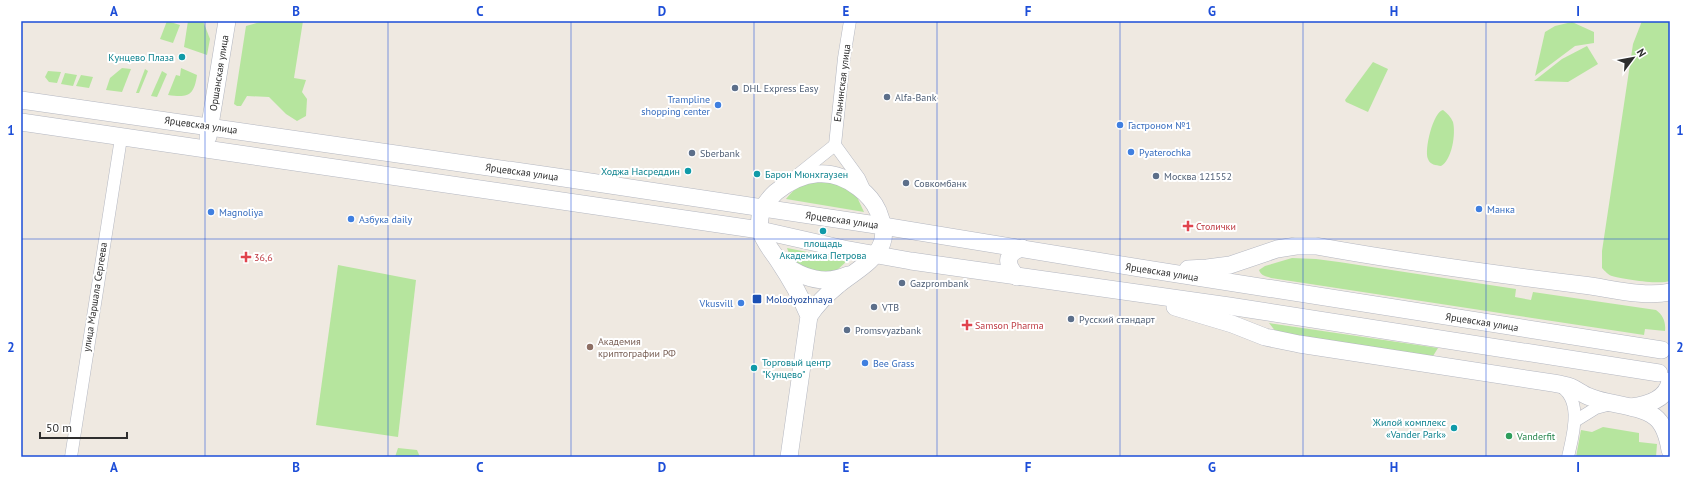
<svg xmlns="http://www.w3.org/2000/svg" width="1691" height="478" viewBox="0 0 1691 478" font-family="'PT Sans',sans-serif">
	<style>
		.green { fill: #b6e59e }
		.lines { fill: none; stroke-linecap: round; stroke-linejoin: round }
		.street-casing { stroke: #b4b7c1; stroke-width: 13 }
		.secondary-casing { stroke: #b4b7c1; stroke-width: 18 }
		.street { stroke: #fff; stroke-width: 12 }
		.secondary { stroke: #fff; stroke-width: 17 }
		.grid { fill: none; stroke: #1d4ed8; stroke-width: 1; stroke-opacity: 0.55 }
		.culture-dot { fill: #0f9aa8; stroke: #fff; stroke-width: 1.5 }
		.service-dot { fill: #5c6f8a; stroke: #fff; stroke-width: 1.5 }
		.shop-dot { fill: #3f7fe0; stroke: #fff; stroke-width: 1.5 }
		.health-dot { fill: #e0444e; stroke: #fff; stroke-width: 1.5 }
		.transit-dot { fill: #1a4fb4; stroke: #fff; stroke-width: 1.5 }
		.education-dot { fill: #8d6e63; stroke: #fff; stroke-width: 1.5 }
		.leisure-dot { fill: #2e9e5b; stroke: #fff; stroke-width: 1.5 }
		.labels { text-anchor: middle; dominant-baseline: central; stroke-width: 4; stroke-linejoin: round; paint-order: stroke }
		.culture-label { font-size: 10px; fill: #0d838f; stroke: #fff; text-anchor: end }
		.street-label { font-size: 10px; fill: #2e2e2e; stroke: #fff }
		.service-label { font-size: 10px; fill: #4e5e75; stroke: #fff; text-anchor: start }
		.shop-label { font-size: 10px; fill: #366cbe; stroke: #fff; text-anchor: start }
		.health-label { font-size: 10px; fill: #be3a42; stroke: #fff; text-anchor: start }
		.transit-label { font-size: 10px; fill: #164399; stroke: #fff; text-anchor: start }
		.education-label { font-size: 10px; fill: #785e54; stroke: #fff; text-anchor: start }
		.leisure-label { font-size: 10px; fill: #27864d; stroke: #fff; text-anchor: start }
		.neatline { fill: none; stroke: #1d4ed8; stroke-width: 1.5 }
		.grid-label { font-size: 13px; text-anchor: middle; font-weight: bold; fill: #1d4ed8 }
	</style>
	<rect width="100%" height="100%" fill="#efe9e1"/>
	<g class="green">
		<path d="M 167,21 L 180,25 L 173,43 L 160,39 Z"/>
		<path d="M 188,21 L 203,21 L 210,39 L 207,55 L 184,47 Z"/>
		<path d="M 264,21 L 303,21 L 294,78 L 306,80 L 302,92 L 307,99 L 306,116 L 297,121 L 286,114 L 269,97 L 247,96 L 241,106 L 237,106 L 234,104 L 246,26 Z"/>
		<path d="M 1642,21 L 1670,21 L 1670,281 C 1659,285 1623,279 1612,276 C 1608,275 1605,271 1602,268 L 1602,251 L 1633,44 Z"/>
		<path d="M 1572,22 L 1594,32 L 1594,43 L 1575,46 L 1535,76 L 1545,32 L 1555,26 Z"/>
		<path d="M 1587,46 L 1598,64 L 1568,82 L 1534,81 L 1562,59 Z"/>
		<path d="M 1373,62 L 1388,69 L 1368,112 L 1346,102 L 1345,100 Z"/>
		<path d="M 122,68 L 131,69 L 122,92 L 106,90 L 110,78 Z"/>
		<path d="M 181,68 L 197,75 C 194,96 188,98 168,95 L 176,75 L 180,76 Z"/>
		<path d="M 145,69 L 148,71 L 139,93 L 136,93 Z"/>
		<path d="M 48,71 L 61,72 L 57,83 L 49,82 L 45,77 Z"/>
		<path d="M 162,71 L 167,74 L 157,97 L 151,96 Z"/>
		<path d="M 65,73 L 77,75 L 73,86 L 61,84 Z"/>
		<path d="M 81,75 L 93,77 L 89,88 L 76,86 Z"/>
		<path d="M 1443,110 C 1447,113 1451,117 1453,122 C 1456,134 1452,160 1441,166 C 1436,165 1430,165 1428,159 C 1424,150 1433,112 1443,110 Z"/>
		<path d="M 835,181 L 857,197 L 864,212 L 786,199 C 801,180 813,182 835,181 Z"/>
		<path d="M 787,248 L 848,260 L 835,272 L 822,275 L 795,264 L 790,256 Z"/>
		<path d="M 1292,258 L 1316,259 L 1339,262 L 1516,289 L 1515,297 L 1531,300 L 1533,292 L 1656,310 C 1663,315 1666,322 1665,331 L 1645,329 L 1644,335 L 1271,278 C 1266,276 1261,276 1259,270 L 1265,266 Z"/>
		<path d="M 338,265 L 416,280 L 398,437 L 316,425 Z"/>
		<path d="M 1269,323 L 1438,348 L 1433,356 L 1276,332 Z"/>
		<path d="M 1603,427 L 1639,433 L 1639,442 L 1657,444 L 1656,457 L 1576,457 L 1581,430 L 1592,432 Z"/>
		<path d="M 398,448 L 417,450 L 420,457 L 395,457 Z"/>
	</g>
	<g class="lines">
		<g class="street-casing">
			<g id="street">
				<path d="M 835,145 L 844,58 L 850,21"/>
				<path d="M 835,145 L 859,178 L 865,191"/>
				<path d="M 795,177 L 835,145"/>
				<path d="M 1558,385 C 1584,398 1573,435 1568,457"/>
				<path d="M 1575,421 L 1596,408 L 1611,404"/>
				<path d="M 71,457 L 121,138"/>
			</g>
		</g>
		<g class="secondary-casing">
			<g id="secondary">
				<path d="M 21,100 L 557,177 L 883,226 L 1146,269 L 1662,350"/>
				<path d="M 21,122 L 760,230 L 844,249 L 911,261 L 1229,306 L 1659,373"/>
				<path d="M 208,137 L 227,21"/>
				<path d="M 782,263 C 802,278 824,286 848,275"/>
				<path d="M 1188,269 L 1207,268 L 1230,265 L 1277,249 L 1296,246 L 1316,246 C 1404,262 1494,274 1583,285 C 1609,288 1644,298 1670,292"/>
				<path d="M 1017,277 C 1006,265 1004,254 1022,248"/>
				<path d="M 1175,307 L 1232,324 L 1265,337 L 1299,344 L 1553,383 C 1559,384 1565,385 1571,387 C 1578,390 1583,395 1590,397 C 1609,405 1639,405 1655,417 C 1664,424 1668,438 1670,450"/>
				<path d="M 1631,407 C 1647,405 1667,400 1670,381"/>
				<path d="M 789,457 L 809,316 C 817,304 827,294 838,285 C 852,273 875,262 882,243 C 886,232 882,222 878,211 C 874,202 867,194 859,188 C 832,166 802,171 776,192 C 765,202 757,214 760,229 C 763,241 772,251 778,260 C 790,278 801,297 809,316"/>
			</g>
		</g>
		<use href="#street" class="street"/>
		<use href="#secondary" class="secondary"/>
	</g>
	<path class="grid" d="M 205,21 L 205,457M 388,21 L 388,457M 571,21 L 571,457M 754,21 L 754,457M 937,21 L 937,457M 1120,21 L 1120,457M 1303,21 L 1303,457M 1486,21 L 1486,457M 21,239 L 1670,239"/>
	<g class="culture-dot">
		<circle cx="182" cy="57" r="4"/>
		<circle cx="688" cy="171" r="4"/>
		<circle cx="757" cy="174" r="4"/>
		<circle cx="823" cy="231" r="4"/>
		<circle cx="754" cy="368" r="4"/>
		<circle cx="1454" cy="428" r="4"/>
	</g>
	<g class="service-dot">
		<circle cx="735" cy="88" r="4"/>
		<circle cx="887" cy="97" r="4"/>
		<circle cx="692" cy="153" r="4"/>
		<circle cx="1156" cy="176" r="4"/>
		<circle cx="906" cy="183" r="4"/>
		<circle cx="902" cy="283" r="4"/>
		<circle cx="874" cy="307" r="4"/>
		<circle cx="1071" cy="319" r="4"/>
		<circle cx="847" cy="330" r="4"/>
	</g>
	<g class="shop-dot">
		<circle cx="718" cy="105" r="4"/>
		<circle cx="1120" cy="125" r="4"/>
		<circle cx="1131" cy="152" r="4"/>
		<circle cx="1479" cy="209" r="4"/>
		<circle cx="211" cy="212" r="4"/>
		<circle cx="351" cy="219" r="4"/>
		<circle cx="741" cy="303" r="4"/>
		<circle cx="865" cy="363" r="4"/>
	</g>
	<g class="health-dot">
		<path d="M1186 220h4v4h4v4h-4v4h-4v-4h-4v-4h4z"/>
		<path d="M244 251h4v4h4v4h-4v4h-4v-4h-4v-4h4z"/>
		<path d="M965 319h4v4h4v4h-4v4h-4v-4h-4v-4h4z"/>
	</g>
	<rect class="transit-dot" x="752" y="294" width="10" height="10" rx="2"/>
	<circle class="education-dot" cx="590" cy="347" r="4"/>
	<circle class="leisure-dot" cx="1509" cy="436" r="4"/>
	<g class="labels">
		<g class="culture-label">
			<text x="174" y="57">Кунцево Плаза</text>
			<text x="680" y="171">Ходжа Насреддин</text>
			<text x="765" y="174" text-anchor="start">Барон Мюнхгаузен</text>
			<text x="823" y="243" text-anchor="middle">площадь<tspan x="823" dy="12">Академика Петрова</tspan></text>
			<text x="762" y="362" text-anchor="start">Торговый центр<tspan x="762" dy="12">"Кунцево"</tspan></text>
			<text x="1446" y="422">Жилой комплекс<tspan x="1446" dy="12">«Vander Park»</tspan></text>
		</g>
		<g class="street-label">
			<text transform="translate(219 73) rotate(-81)">Оршанская улица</text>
			<text transform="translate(842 83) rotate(-83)">Ельнинская улица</text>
			<text transform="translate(201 125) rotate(8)">Ярцевская улица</text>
			<text transform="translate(522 172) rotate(8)">Ярцевская улица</text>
			<text transform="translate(842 220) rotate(8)">Ярцевская улица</text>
			<text transform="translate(1162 272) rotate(9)">Ярцевская улица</text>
			<text transform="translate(95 297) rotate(-81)">улица Маршала Сергеева</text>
			<text transform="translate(1482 322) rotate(9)">Ярцевская улица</text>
		</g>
		<g class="service-label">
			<text x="743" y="88">DHL Express Easy</text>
			<text x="895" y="97">Alfa-Bank</text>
			<text x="700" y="153">Sberbank</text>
			<text x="1164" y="176">Москва 121552</text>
			<text x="914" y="183">Совкомбанк</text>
			<text x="910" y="283">Gazprombank</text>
			<text x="882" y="307">VTB</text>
			<text x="1079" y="319">Русский стандарт</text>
			<text x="855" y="330">Promsvyazbank</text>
		</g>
		<g class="shop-label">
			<text x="710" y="99" text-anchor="end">Trampline<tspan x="710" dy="12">shopping center</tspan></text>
			<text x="1128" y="125">Гастроном №1</text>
			<text x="1139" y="152">Pyaterochka</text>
			<text x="1487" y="209">Манка</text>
			<text x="219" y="212">Magnoliya</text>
			<text x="359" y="219">Азбука daily</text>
			<text x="733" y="303" text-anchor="end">Vkusvill</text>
			<text x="873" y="363">Bee Grass</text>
		</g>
		<g class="health-label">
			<text x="1196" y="226">Столички</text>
			<text x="254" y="257">36,6</text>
			<text x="975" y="325">Samson Pharma</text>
		</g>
		<g class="transit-label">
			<text x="766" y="299">Molodyozhnaya</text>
		</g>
		<g class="education-label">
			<text x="598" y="341">Академия<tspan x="598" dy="12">криптографии РФ</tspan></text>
		</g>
		<g class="leisure-label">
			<text x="1517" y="436">Vanderfit</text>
		</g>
	</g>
	<rect width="1691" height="478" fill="none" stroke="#ffffff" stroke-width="44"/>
	<g transform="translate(1633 58) rotate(58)" stroke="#ffffff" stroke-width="3" paint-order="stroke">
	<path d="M0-3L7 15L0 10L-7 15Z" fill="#2e2e2e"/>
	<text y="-6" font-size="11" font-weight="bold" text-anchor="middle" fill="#2e2e2e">N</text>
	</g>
	<path d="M40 432v6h87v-6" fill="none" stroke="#2e2e2e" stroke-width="2"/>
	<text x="46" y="432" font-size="12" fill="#2e2e2e" stroke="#ffffff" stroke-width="3" paint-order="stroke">50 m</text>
	<rect x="22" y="22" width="1647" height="434" class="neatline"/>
	<g class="grid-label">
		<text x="114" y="16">A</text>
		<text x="296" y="16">B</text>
		<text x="480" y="16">C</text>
		<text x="662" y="16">D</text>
		<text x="846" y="16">E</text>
		<text x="1028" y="16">F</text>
		<text x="1212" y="16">G</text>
		<text x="1394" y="16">H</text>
		<text x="1578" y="16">I</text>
		<text x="11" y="135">1</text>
		<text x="1680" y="135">1</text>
		<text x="11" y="352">2</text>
		<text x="1680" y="352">2</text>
		<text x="114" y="472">A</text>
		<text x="296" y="472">B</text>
		<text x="480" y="472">C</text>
		<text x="662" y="472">D</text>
		<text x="846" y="472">E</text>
		<text x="1028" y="472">F</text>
		<text x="1212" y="472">G</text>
		<text x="1394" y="472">H</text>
		<text x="1578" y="472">I</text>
	</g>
</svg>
